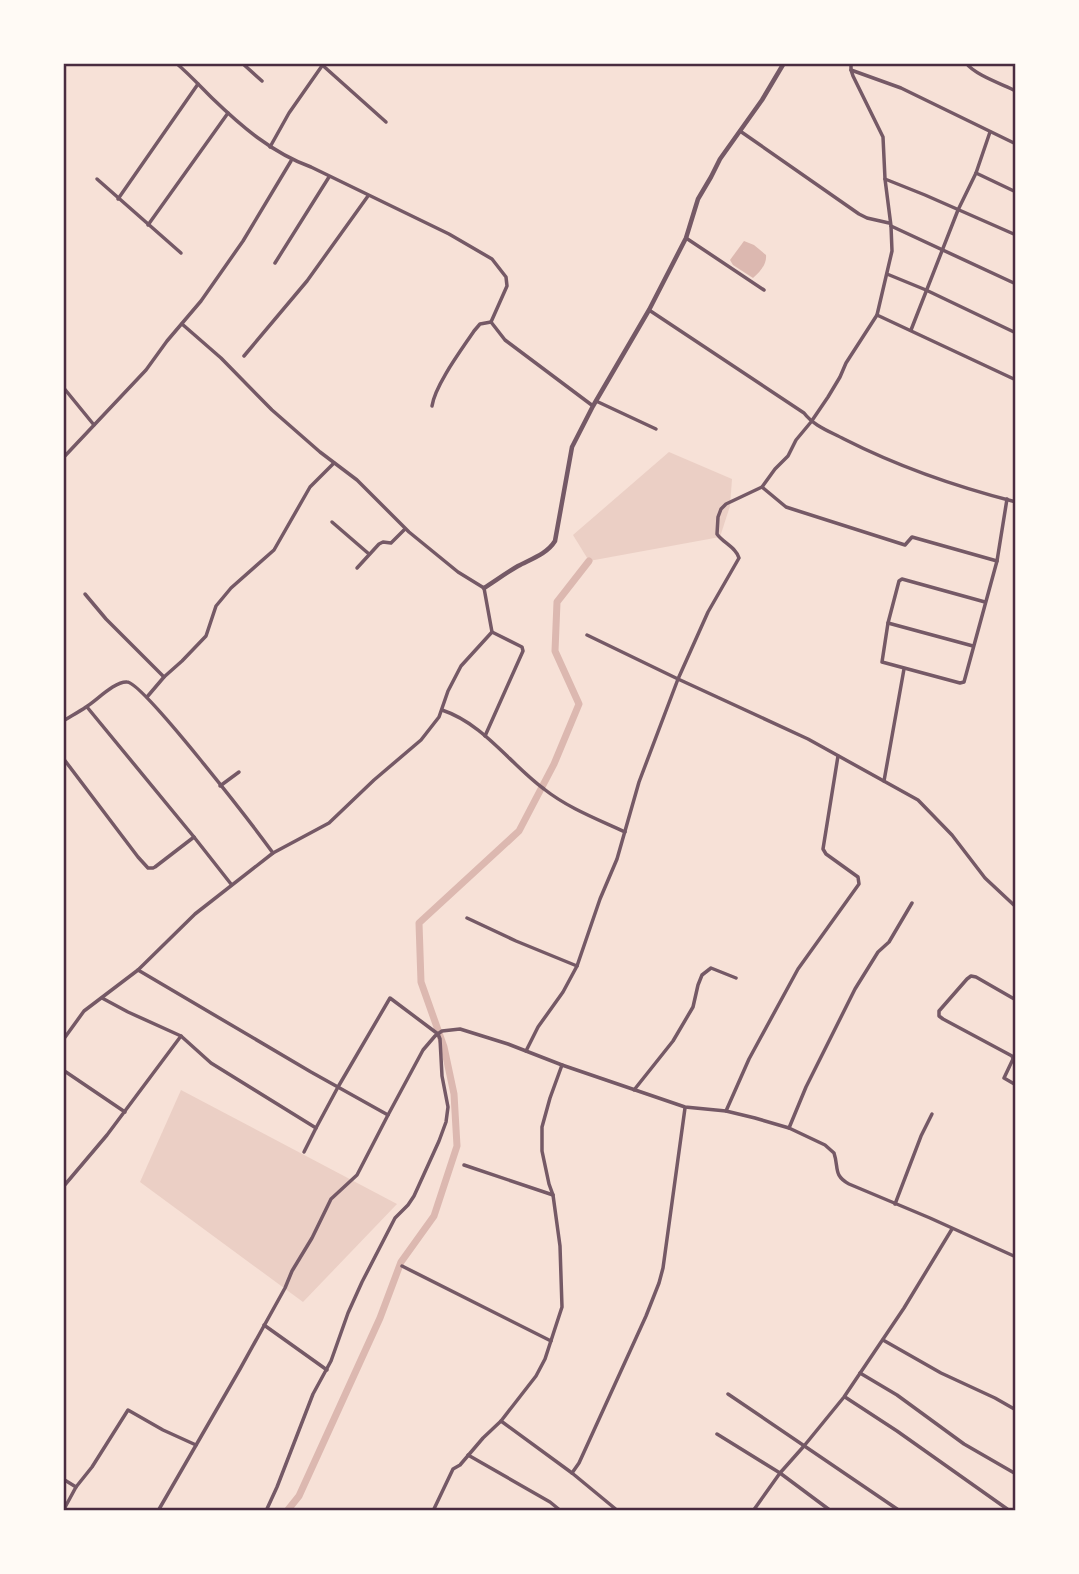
<svg xmlns="http://www.w3.org/2000/svg" width="1079" height="1574" viewBox="0 0 1079 1574" font-family="'DM Sans',sans-serif">
	<style>
		.green { fill: #ebcfc5 }
		.water { fill: #dcb8b0 }
		.lines { fill: none; stroke-linecap: round; stroke-linejoin: round }
		.canal { stroke: #dcb8b0; stroke-width: 7 }
		.minor { stroke: #755966; stroke-width: 3.5 }
		.tertiary { stroke: #755966; stroke-width: 4.5 }
		.neatline { fill: none; stroke: #4a2c40; stroke-width: 2.5 }
	</style>
	<rect width="100%" height="100%" fill="#f7e1d7"/>
	<g class="green">
		<path d="M 669,452 L 732,479 L 730,506 L 720,537 L 589,561 L 573,535 Z"/>
		<path d="M 181,1090 L 397,1204 L 303,1302 L 140,1182 Z"/>
	</g>
	<path class="water" d="M 744,241 L 754,245 L 766,255 C 767,264 760,272 753,278 L 733,265 L 730,260 Z"/>
	<g class="lines">
		<path class="canal" d="M 287,1511 L 299,1496 L 380,1318 L 401,1262 L 434,1216 L 457,1146 L 454,1094 L 444,1047 L 421,982 L 419,923 L 519,831 L 554,764 L 579,704 L 555,651 L 557,602 L 589,561"/>
		<g class="minor">
			<path d="M 176,63 C 189,74 200,86 212,98 C 241,126 272,153 311,167 L 449,234 L 492,259 L 506,277 L 507,286 L 491,322 L 505,340 L 593,406"/>
			<path d="M 242,63 L 262,81"/>
			<path d="M 320,63 L 386,122"/>
			<path d="M 966,63 C 975,75 1002,84 1016,91"/>
			<path d="M 851,70 L 901,88 L 1016,144"/>
			<path d="M 740,131 L 859,214 L 867,218 L 889,223"/>
			<path d="M 270,147 L 289,113 L 324,63"/>
			<path d="M 976,173 L 1016,192"/>
			<path d="M 97,179 L 181,253"/>
			<path d="M 885,179 L 925,195 L 1016,235"/>
			<path d="M 118,199 L 198,84"/>
			<path d="M 148,225 L 228,113"/>
			<path d="M 891,226 L 1016,284"/>
			<path d="M 686,238 L 764,290"/>
			<path d="M 275,263 L 329,177"/>
			<path d="M 887,274 L 926,290 L 1016,333"/>
			<path d="M 649,310 L 804,413 C 814,426 829,431 844,439 C 899,467 957,487 1016,502"/>
			<path d="M 877,315 L 1016,380"/>
			<path d="M 911,330 L 958,210 L 976,173 L 990,132"/>
			<path d="M 244,356 L 307,281 L 368,196"/>
			<path d="M 63,387 L 94,425"/>
			<path d="M 596,401 L 656,429"/>
			<path d="M 432,406 C 435,385 462,349 474,331 L 480,324 L 491,322"/>
			<path d="M 63,458 L 146,370 L 167,341 L 201,301 L 243,241 L 291,161"/>
			<path d="M 762,487 L 786,507 L 905,545 L 912,537 L 997,561"/>
			<path d="M 332,522 L 369,554"/>
			<path d="M 357,568 L 379,544 L 383,542 L 391,543 L 405,529"/>
			<path d="M 85,594 L 106,619 L 164,677"/>
			<path d="M 985,602 L 902,579 L 899,581 L 888,623 L 882,662 L 960,683 L 964,682 L 997,561 L 1007,499"/>
			<path d="M 888,623 L 973,646"/>
			<path d="M 587,635 L 678,679 L 808,739 L 918,800 L 952,835 L 985,878 L 1016,907"/>
			<path d="M 147,697 L 164,677 L 182,661 L 206,636 L 216,606 L 231,588 L 274,550 L 310,487 L 334,463"/>
			<path d="M 87,707 L 194,837 L 231,884"/>
			<path d="M 442,710 C 484,724 510,764 544,789 C 568,808 597,819 625,832"/>
			<path d="M 63,721 C 71,716 79,712 86,707 C 96,701 115,681 127,682 C 143,682 257,831 273,853"/>
			<path d="M 485,736 L 523,651 L 522,647 L 492,632"/>
			<path d="M 63,758 L 138,857 L 148,868 L 153,868 L 155,867 L 194,837"/>
			<path d="M 884,781 L 904,669"/>
			<path d="M 220,786 L 239,772"/>
			<path d="M 467,918 L 516,941 L 577,966"/>
			<path d="M 138,970 L 311,1072 L 388,1115 L 423,1050 L 435,1036 L 442,1031 L 460,1029 L 508,1044 L 562,1065 L 685,1107 L 726,1111 L 755,1118 L 789,1128 L 825,1145 L 834,1153 C 839,1168 833,1175 849,1184 L 930,1218 L 1016,1257"/>
			<path d="M 102,998 L 128,1012 L 181,1036 L 211,1063 L 316,1128 L 338,1087 L 390,998 L 438,1034"/>
			<path d="M 1016,1000 L 976,977 L 971,976 L 967,979 L 939,1011 L 939,1016 L 943,1019 L 1012,1056 L 1013,1059 L 1004,1078 L 1016,1085"/>
			<path d="M 63,1040 L 84,1011 L 138,970 L 195,914 L 273,853 L 329,823 L 374,780 L 421,740 L 439,717 L 448,691 L 461,666 L 492,632 L 484,588 L 458,572 L 409,532 L 357,480 L 320,452 L 272,410 L 221,358 L 182,324"/>
			<path d="M 526,1051 L 538,1027 L 563,992 L 577,966 L 600,899 L 617,859 L 639,782 L 678,679 L 708,612 L 739,558 C 736,547 723,543 717,534 L 718,517 L 721,509 L 726,504 L 762,487 L 775,469 L 788,456 L 796,440 L 811,422 L 828,397 L 840,377 L 846,363 L 877,315 L 892,251 L 891,226 L 885,179 L 883,137 L 853,76 L 851,70 L 851,63"/>
			<path d="M 63,1070 L 125,1112"/>
			<path d="M 634,1090 L 673,1041 L 693,1007 L 698,985 L 702,975 L 711,968 L 736,978"/>
			<path d="M 726,1111 L 749,1059 L 798,969 L 859,884 L 858,877 L 826,854 L 823,849 L 838,756"/>
			<path d="M 789,1128 L 806,1087 L 855,989 L 878,952 L 889,942 L 912,903"/>
			<path d="M 304,1152 L 316,1128"/>
			<path d="M 464,1165 L 553,1195"/>
			<path d="M 63,1187 L 107,1135 L 181,1036"/>
			<path d="M 895,1204 L 921,1136 L 932,1114"/>
			<path d="M 402,1266 L 551,1341"/>
			<path d="M 264,1325 L 327,1370"/>
			<path d="M 883,1340 L 941,1373 L 995,1398 L 1016,1410"/>
			<path d="M 860,1373 L 897,1395 L 964,1444 L 1016,1474"/>
			<path d="M 728,1394 L 900,1511"/>
			<path d="M 845,1397 L 897,1431 L 1010,1511"/>
			<path d="M 501,1421 L 572,1473 L 618,1511"/>
			<path d="M 717,1434 L 780,1473 L 831,1511"/>
			<path d="M 468,1455 L 550,1502 L 561,1511"/>
			<path d="M 572,1473 L 579,1463 L 646,1316 L 659,1283 L 663,1268 L 685,1108"/>
			<path d="M 63,1479 L 76,1487"/>
			<path d="M 63,1511 L 76,1487 L 92,1467 L 128,1410 L 163,1430 L 196,1445"/>
			<path d="M 158,1511 L 240,1369 L 285,1288 L 292,1271 L 312,1238 L 331,1199 L 357,1175 L 388,1115"/>
			<path d="M 266,1511 L 277,1487 L 313,1394 L 331,1361 L 348,1313 L 362,1282 L 395,1218 L 408,1205 L 414,1196 L 439,1141 L 446,1122 L 448,1107 L 442,1076 L 440,1039 L 438,1034"/>
			<path d="M 433,1511 L 453,1469 L 460,1465 L 483,1438 L 501,1421 L 536,1376 L 545,1359 L 562,1307 L 560,1246 L 553,1195 L 549,1184 L 542,1151 L 542,1127 L 550,1098 L 562,1065"/>
			<path d="M 753,1511 L 780,1473 L 804,1446 L 844,1397 L 904,1308 L 952,1229"/>
		</g>
		<path class="tertiary" d="M 484,588 C 495,581 506,573 518,566 C 531,559 547,554 555,541 L 572,447 L 593,406 L 649,310 L 686,238 L 698,199 L 711,177 L 720,159 L 762,100 L 784,63"/>
	</g>
	<rect width="1079" height="1574" fill="none" stroke="#fffaf5" stroke-width="130"/>
	<rect x="65" y="65" width="949" height="1444" class="neatline"/>
</svg>
